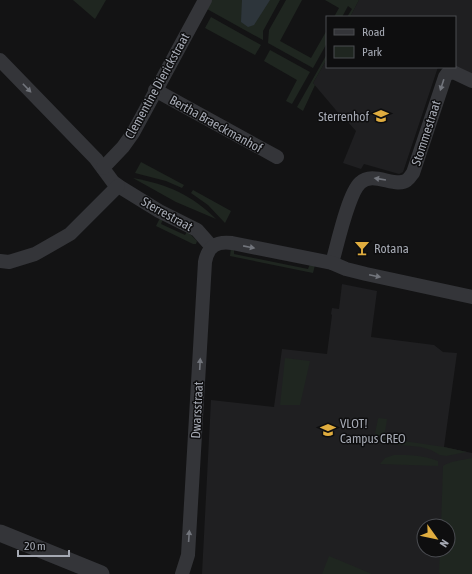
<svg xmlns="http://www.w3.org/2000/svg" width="472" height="574" viewBox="0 0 472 574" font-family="'Asap Condensed',sans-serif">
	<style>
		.built { fill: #1f1f21; fill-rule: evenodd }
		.green { fill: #1f2620 }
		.water { fill: #2d353b }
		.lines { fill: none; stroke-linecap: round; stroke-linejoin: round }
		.minor { stroke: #343539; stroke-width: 14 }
		.tertiary { stroke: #343539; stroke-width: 17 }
		.oneway { fill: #72757c }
		.labels { text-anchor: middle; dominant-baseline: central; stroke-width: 3; stroke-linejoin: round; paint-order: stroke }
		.street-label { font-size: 13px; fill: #a5a9b3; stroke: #0e0e0f }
		.poi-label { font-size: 13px; fill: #a5a9b3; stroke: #0e0e0f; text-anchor: start }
	</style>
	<rect width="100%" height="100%" fill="#131314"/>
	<g class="built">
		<path d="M 359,0 L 472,0 L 472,75 L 455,67 L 455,17 L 350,17 Z"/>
		<path d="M 327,59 L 327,67 L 438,67 L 403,172 L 399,174 L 364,164 L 361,169 L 343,163 L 356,131 L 347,121 L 346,122 L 313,83 Z"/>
		<path d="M 342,284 L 377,291 L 371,337 L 434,345 L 443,352 L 457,353 L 444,447 L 472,453 L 472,574 L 202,574 L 211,400 L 274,407 L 282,349 L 327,354 L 332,315 L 331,314 L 332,308 L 339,309 ZM 424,526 L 448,526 L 448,550 L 424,550 Z"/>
	</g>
	<g class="green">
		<path d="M 73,0 L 106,0 L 95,19 Z"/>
		<path d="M 212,0 L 280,0 L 263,31 L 263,40 L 207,9 Z"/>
		<path d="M 286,0 L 302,0 L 280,41 L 311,58 L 327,30 L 327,43 L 313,68 L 268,43 L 269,30 Z"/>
		<path d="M 325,0 L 359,0 L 350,17 L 347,17 L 352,9 L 348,6 L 342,17 L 334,17 L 339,8 Z"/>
		<path d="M 211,17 L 261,45 L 255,55 L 205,28 Z"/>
		<path d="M 270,50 L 310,72 L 292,104 L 286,101 L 297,80 L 264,61 Z"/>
		<path d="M 327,54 L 327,59 L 313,83 L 315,85 L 303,111 L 297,107 Z"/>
		<path d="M 141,162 L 184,185 L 182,188 L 166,181 L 135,173 Z"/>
		<path d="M 133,178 C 169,185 190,194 216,219 L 176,202 Z"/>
		<path d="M 193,190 L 231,211 L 225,223 L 208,205 L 191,193 Z"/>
		<path d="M 160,218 L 163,219 L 161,224 L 185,235 L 187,232 L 191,235 L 197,241 L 196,244 L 193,244 L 156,226 Z"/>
		<path d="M 231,248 L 234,249 L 234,254 L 308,269 L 310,264 L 315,265 L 313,273 L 230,256 Z"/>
		<path d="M 285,358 L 310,361 L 300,405 L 280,405 Z"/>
		<path d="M 379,418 L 387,419 L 384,438 L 444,447 L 467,452 L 446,456 L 440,455 L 431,450 L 421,447 L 390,444 L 380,439 L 375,433 L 378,419 Z"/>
		<path d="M 394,455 C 409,455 423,455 438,461 L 438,466 L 380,464 L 385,458 Z"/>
		<path d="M 472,458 L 472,574 L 441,574 L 439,573 L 440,550 L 448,550 L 448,526 L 441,526 L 443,466 C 450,461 463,460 472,458 Z"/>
		<path d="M 329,556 L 372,574 L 322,574 Z"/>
	</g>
	<path class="water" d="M 242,0 L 270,0 L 254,25 L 248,27 L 241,22 Z"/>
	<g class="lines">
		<g class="minor">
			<path d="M 0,60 L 96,159 L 113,182 L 120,187 L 159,211 L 197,230 L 212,247"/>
			<path d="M 155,90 L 277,157"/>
			<path d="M 103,168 L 123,147 L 133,133 L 205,0"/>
			<path d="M 0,261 L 9,262 L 35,254 L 70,234 L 118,186"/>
			<path d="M 332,263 C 337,246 348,194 360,183 C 373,170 396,189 407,180 C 410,178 411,175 413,173 L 445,77 L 447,74 L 453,72 L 472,81"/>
			<path d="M 182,574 L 188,555 L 205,262 C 208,246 216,241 232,243 L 332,263 L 346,269 L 366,274 L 472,297"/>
		</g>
		<path class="tertiary" d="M 0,533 L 101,574"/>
	</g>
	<defs><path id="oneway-solid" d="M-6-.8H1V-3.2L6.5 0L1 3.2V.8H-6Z"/></defs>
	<g class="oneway">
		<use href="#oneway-solid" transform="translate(442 85) rotate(108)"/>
		<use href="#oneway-solid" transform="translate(27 88) rotate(46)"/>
		<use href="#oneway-solid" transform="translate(380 179) rotate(-171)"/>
		<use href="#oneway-solid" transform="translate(249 247) rotate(11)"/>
		<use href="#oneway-solid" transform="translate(375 276) rotate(12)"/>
		<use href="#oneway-solid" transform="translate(200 364) rotate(-87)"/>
		<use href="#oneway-solid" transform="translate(189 536) rotate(-86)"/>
	</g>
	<defs>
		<g id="school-bare" transform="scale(1.2)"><path d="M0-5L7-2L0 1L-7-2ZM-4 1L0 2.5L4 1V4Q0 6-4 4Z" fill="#e0ad3f" stroke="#0e0e0f" stroke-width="2.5" paint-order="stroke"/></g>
		<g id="bar-bare" transform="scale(1.2)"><path d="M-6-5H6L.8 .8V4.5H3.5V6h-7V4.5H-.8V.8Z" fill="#e0ad3f" stroke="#0e0e0f" stroke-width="2.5" paint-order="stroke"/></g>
	</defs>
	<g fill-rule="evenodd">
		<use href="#school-bare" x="381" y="116"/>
		<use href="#bar-bare" x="362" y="248"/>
		<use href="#school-bare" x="328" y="430"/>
	</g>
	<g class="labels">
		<g class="street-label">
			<text transform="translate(157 86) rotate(-61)">Clementine Dierickstraat</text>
			<text transform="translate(216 124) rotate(29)">Bertha Braeckmanhof</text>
			<text transform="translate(426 133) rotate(-72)">Stommestraat</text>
			<text transform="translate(167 214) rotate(29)">Sterrestraat</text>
			<text transform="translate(197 410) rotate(-87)">Dwarsstraat</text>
		</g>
		<g class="poi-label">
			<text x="369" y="116" text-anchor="end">Sterrenhof</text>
			<text x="374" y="248">Rotana</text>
			<text x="340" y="423">VLOT!<tspan x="340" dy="15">Campus CREO</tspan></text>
		</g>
	</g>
	<rect x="326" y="16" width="130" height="52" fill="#0e0e0f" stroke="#4a4c51"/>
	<rect x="334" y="29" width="20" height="6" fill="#343539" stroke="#4a4c51"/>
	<text x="362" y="36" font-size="12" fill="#a5a9b3">Road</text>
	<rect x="334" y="46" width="20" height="12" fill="#1f2620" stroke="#4a4c51"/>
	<text x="362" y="56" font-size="12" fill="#a5a9b3">Park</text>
	<g transform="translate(436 538) rotate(123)"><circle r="19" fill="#0e0e0f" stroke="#4a4c51"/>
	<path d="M0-3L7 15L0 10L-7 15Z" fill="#e0ad3f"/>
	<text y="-6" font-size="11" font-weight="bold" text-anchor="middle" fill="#a5a9b3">N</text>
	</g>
	<path d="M18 550v6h51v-6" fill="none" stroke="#a5a9b3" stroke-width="2"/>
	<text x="24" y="550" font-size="12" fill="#a5a9b3" stroke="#0e0e0f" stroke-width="3" paint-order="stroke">20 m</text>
</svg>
